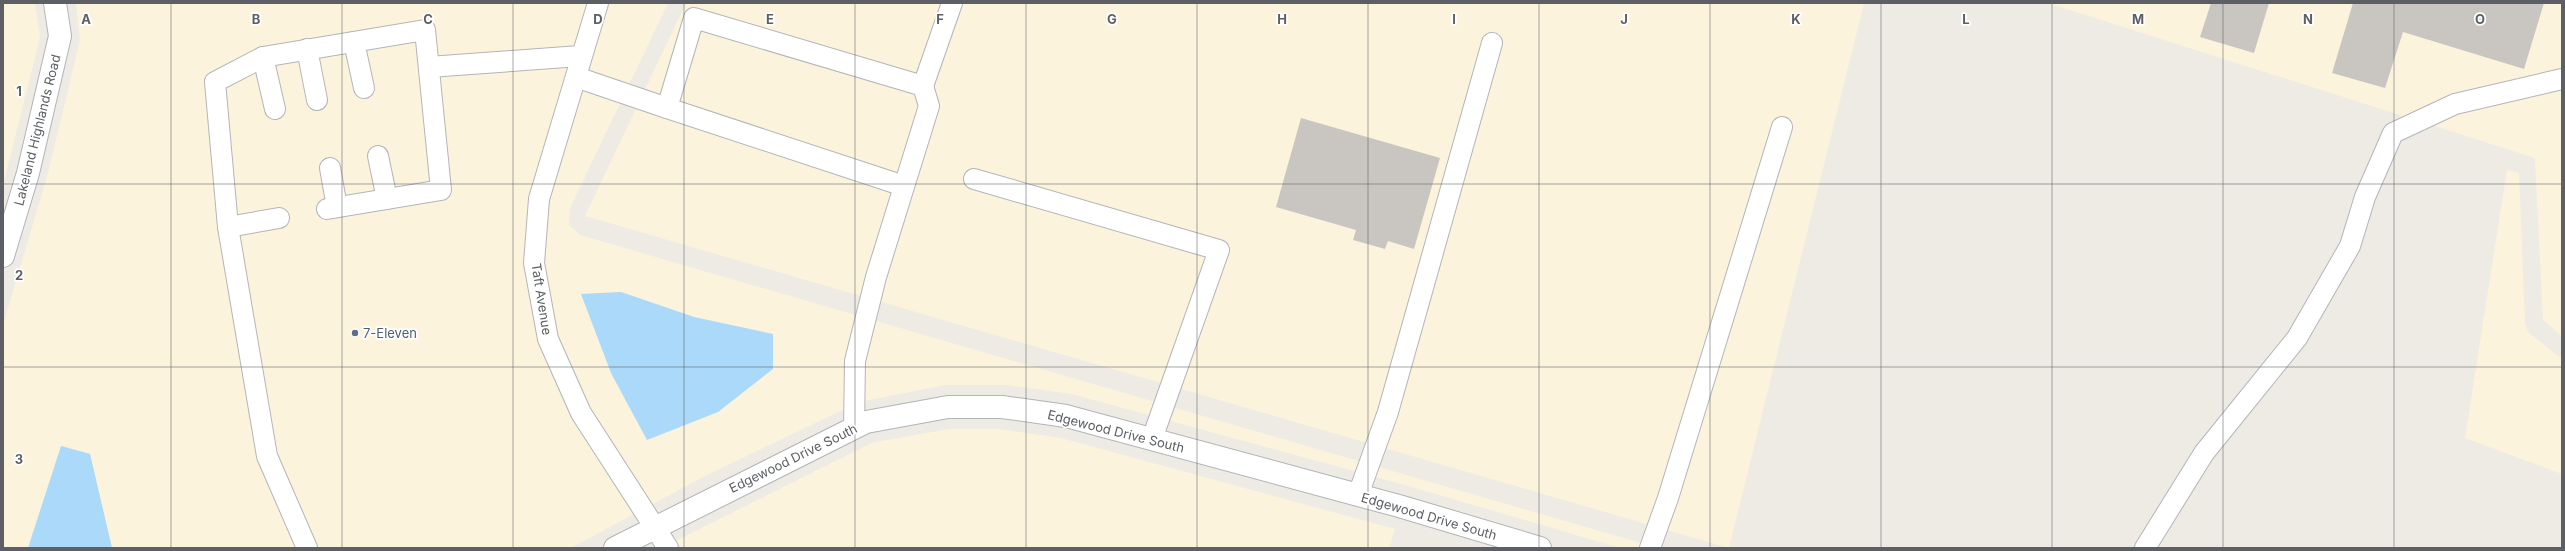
<svg xmlns="http://www.w3.org/2000/svg" width="2565" height="551" viewBox="0 0 2565 551" font-family="Inter,sans-serif">
	<style>
		.commercial { fill: #fbf3dc; fill-rule: evenodd }
		.water { fill: #aad9f9 }
		.building { fill: #c9c6c2 }
		.lines { fill: none; stroke-linecap: round; stroke-linejoin: round }
		.lane-casing { stroke: #b2b5b9; stroke-width: 22 }
		.secondary-casing { stroke: #b1b4b8; stroke-width: 24 }
		.lane { stroke: #fff; stroke-width: 20 }
		.secondary { stroke: #fff; stroke-width: 22 }
		.grid { fill: none; stroke: #5c6064; stroke-width: 1; stroke-opacity: 0.55 }
		.service-dot { fill: #5c6f8a; stroke: #fff; stroke-width: 1.5 }
		.labels { text-anchor: middle; dominant-baseline: central; stroke-width: 3.5; stroke-linejoin: round; paint-order: stroke }
		.street-label { font-size: 13px; fill: #5c6064; stroke: #fff }
		.service-label { font-size: 13px; fill: #4e5e75; stroke: #fff; text-anchor: start }
		.grid-label { font-size: 13px; text-anchor: middle; font-weight: bold; fill: #5c6064; stroke: #fff; stroke-width: 3.5; stroke-linejoin: round; paint-order: stroke }
	</style>
	<rect width="100%" height="100%" fill="#eeebe5"/>
	<g class="commercial">
		<path d="M 3,3 L 35,3 L 40,37 L 3,186 Z"/>
		<path d="M 76,3 L 668,3 L 570,208 L 569,225 L 580,235 L 1658,548 L 1620,548 L 1405,485 L 1072,394 L 1006,385 L 946,385 L 859,402 L 705,476 L 571,548 L 112,548 L 90,454 L 62,446 L 28,548 L 3,548 L 3,325 L 47,177 L 80,40 ZM 621,292 L 694,317 L 581,294 Z"/>
		<path d="M 686,3 L 1864,3 L 1729,548 L 585,216 Z"/>
		<path d="M 2048,3 L 2562,3 L 2562,336 L 2543,320 L 2535,158 Z"/>
		<path d="M 2507,170 L 2519,173 L 2525,322 L 2528,332 L 2562,359 L 2562,474 L 2465,438 Z"/>
		<path d="M 949,429 L 999,429 L 1061,438 L 1395,529 L 1389,548 L 661,548 L 871,443 Z"/>
	</g>
	<g class="water">
		<path d="M 621,292 L 694,317 L 773,334 L 773,369 L 718,412 L 647,440 L 611,373 L 581,294 Z"/>
		<path d="M 61,446 L 90,454 L 112,548 L 28,548 Z"/>
	</g>
	<g class="building">
		<path d="M 2211,3 L 2269,3 L 2254,53 L 2200,37 Z"/>
		<path d="M 2353,3 L 2544,3 L 2524,69 L 2403,32 L 2385,88 L 2332,73 Z"/>
		<path d="M 1301,118 L 1440,158 L 1414,249 L 1388,241 L 1385,249 L 1353,240 L 1356,230 L 1276,207 Z"/>
	</g>
	<g class="lines">
		<g class="lane-casing">
			<g id="lane">
				<path d="M 598,3 L 539,199 L 534,263 L 548,339 L 581,413 L 668,548"/>
				<path d="M 354,42 L 364,88"/>
				<path d="M 307,49 L 317,100"/>
				<path d="M 263,57 L 275,109"/>
				<path d="M 429,67 L 580,56"/>
				<path d="M 576,77 L 667,108"/>
				<path d="M 923,86 L 952,3"/>
				<path d="M 378,156 L 387,199"/>
				<path d="M 330,168 L 337,207"/>
				<path d="M 974,179 L 1219,250 L 1152,439"/>
				<path d="M 228,227 L 279,218"/>
				<path d="M 854,428 L 855,361 L 876,277 L 929,106 L 923,86 L 694,18 L 667,108 L 904,186"/>
				<path d="M 1358,495 L 1388,412 L 1492,43"/>
				<path d="M 307,548 L 267,456 L 228,227 L 215,82 L 263,57 L 425,30 L 441,190 L 327,209"/>
				<path d="M 1650,548 L 1668,498 L 1782,127"/>
				<path d="M 2145,548 L 2204,453 L 2297,338 L 2350,246 L 2365,197 L 2393,133 L 2455,104 L 2562,79"/>
			</g>
		</g>
		<g class="secondary-casing">
			<g id="secondary">
				<path d="M 3,256 L 28,173 L 60,36 L 55,3"/>
				<path d="M 615,548 L 866,422 L 948,407 L 1002,407 L 1066,416 L 1399,506 L 1540,548"/>
			</g>
		</g>
		<use href="#lane" class="lane"/>
		<use href="#secondary" class="secondary"/>
	</g>
	<path class="grid" d="M 171,3 L 171,548M 342,3 L 342,548M 513,3 L 513,548M 684,3 L 684,548M 855,3 L 855,548M 1026,3 L 1026,548M 1197,3 L 1197,548M 1368,3 L 1368,548M 1539,3 L 1539,548M 1710,3 L 1710,548M 1881,3 L 1881,548M 2052,3 L 2052,548M 2223,3 L 2223,548M 2394,3 L 2394,548M 3,184 L 2562,184M 3,367 L 2562,367"/>
	<circle class="service-dot" cx="355" cy="333" r="4"/>
	<g class="labels">
		<g class="street-label">
			<text transform="translate(37 130) rotate(-76)">Lakeland Highlands Road</text>
			<text transform="translate(542 299) rotate(81)">Taft Avenue</text>
			<text transform="translate(1116 431) rotate(14)">Edgewood Drive South</text>
			<text transform="translate(793 458) rotate(-26)">Edgewood Drive South</text>
			<text transform="translate(1429 516) rotate(16)">Edgewood Drive South</text>
		</g>
		<g class="service-label">
			<text x="363" y="333">7-Eleven</text>
		</g>
	</g>
	<g class="grid-label">
		<text x="86" y="24">A</text>
		<text x="256" y="24">B</text>
		<text x="428" y="24">C</text>
		<text x="598" y="24">D</text>
		<text x="770" y="24">E</text>
		<text x="940" y="24">F</text>
		<text x="1112" y="24">G</text>
		<text x="1282" y="24">H</text>
		<text x="1454" y="24">I</text>
		<text x="1624" y="24">J</text>
		<text x="1796" y="24">K</text>
		<text x="1966" y="24">L</text>
		<text x="2138" y="24">M</text>
		<text x="2308" y="24">N</text>
		<text x="2480" y="24">O</text>
		<text x="19" y="96">1</text>
		<text x="19" y="280">2</text>
		<text x="19" y="464">3</text>
	</g>
	<rect width="2565" height="551" fill="none" stroke="#5c6064" stroke-width="8"/>
</svg>
